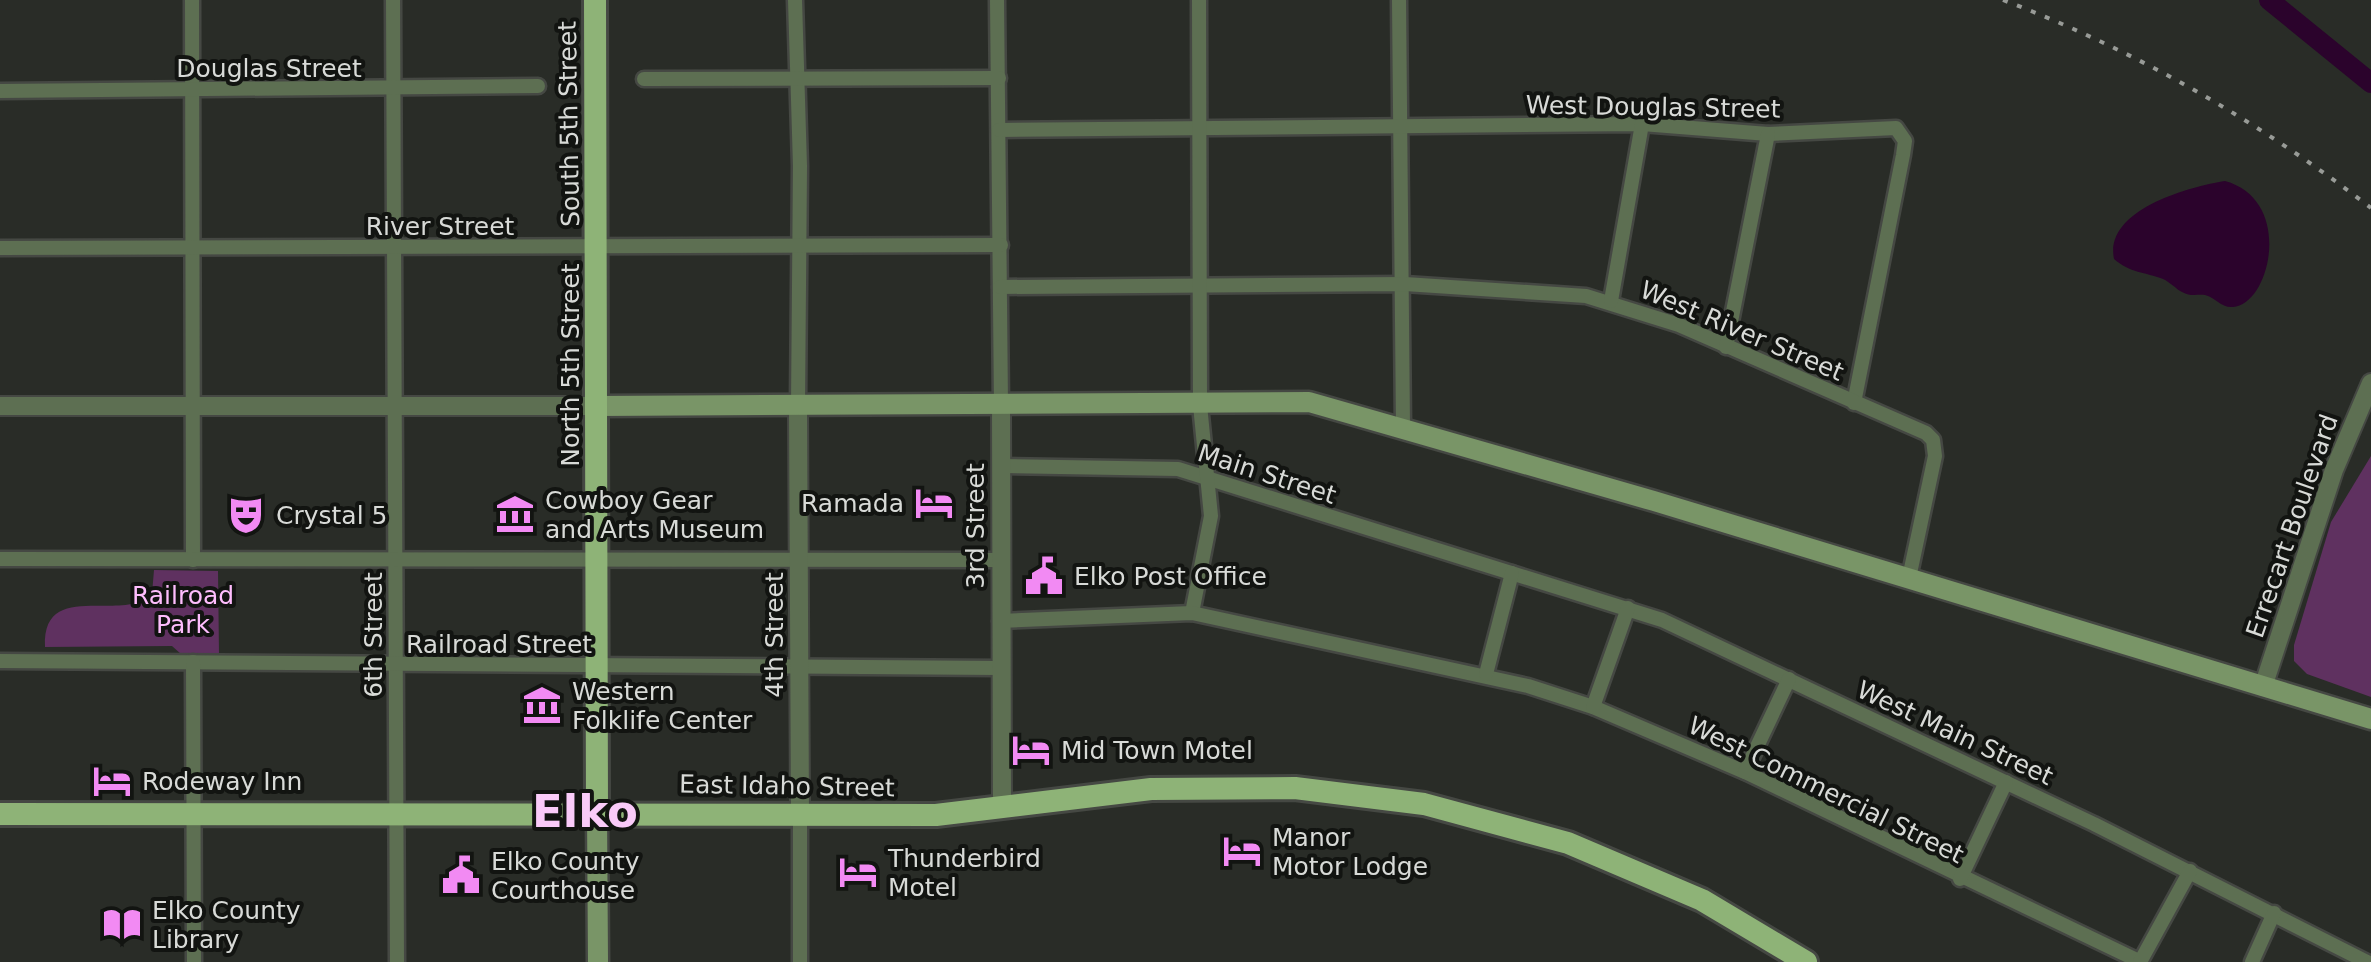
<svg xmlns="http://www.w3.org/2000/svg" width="2371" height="962" viewBox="0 0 2371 962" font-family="'DejaVu Sans',sans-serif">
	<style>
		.green { fill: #5f3160 }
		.water { fill: #2b032c }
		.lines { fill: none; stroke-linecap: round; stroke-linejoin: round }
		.river { stroke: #2b032c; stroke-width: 20 }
		.minor-casing { stroke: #454843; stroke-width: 19 }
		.tertiary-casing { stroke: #454843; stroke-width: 22 }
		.secondary-casing { stroke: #454843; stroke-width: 25 }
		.primary-casing { stroke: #454843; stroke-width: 28 }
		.minor { stroke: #5d6f52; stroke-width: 14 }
		.tertiary { stroke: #5d6f52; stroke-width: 18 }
		.secondary { stroke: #799567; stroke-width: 20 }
		.primary { stroke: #8eb377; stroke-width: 22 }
		.rail { stroke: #989b97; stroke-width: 4; stroke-dasharray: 5 10; stroke-linecap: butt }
		.labels { text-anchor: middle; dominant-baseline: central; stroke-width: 8; stroke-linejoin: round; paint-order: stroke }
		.street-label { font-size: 25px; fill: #d8dad7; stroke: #121411 }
		.poi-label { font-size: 25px; fill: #d8dad7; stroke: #121411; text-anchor: start }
		.park-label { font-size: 25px; fill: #febdfd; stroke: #121411 }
		.town-label { font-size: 45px; font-weight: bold; fill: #f9caf8; stroke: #121411 }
	</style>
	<rect width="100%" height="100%" fill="#292c27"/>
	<g class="green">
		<path d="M 2371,456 L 2371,697 L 2307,674 L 2294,661 L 2294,645 L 2331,522 Z"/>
		<path d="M 154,570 L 218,571 L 219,654 L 181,654 L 172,646 L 45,647 C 42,578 122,624 152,594 Z"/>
	</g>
	<path class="water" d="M 2225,181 C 2294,200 2271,304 2233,307 C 2221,308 2216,298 2205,295 C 2197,294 2191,297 2182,292 C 2176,289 2170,282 2163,279 C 2145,272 2130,273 2114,259 C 2104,210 2188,187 2225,181 Z"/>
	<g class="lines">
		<path class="river" d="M 2269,0 L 2371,83"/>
		<g class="minor-casing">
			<g id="minor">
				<path d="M 192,0 L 193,560"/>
				<path d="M 393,0 L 397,962"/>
				<path d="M 795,0 L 800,166 L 798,405"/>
				<path d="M 997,0 L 1001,405"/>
				<path d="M 1399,0 L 1403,428"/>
				<path d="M 644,79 L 999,78"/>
				<path d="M 0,91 L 538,86"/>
				<path d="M 999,130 L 1642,124 L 1768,134 L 1896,128 L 1905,141 L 1903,155 L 1854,403"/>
				<path d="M 0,248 L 1001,245"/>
				<path d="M 1000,287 L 1405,284 L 1586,296 L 1679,325 L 1926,433 L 1933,440 L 1935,456 L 1909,578"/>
				<path d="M 1611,301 L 1642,124"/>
				<path d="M 1726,347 L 1768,134"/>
				<path d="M 1001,466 L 1178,469 L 1662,620 L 2094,824 L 2367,962"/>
				<path d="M 0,559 L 1000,560"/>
				<path d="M 1192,613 L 1211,516 L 1200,405 L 1199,0"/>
				<path d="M 1000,621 L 1192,613 L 1528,686 L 1593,707 L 1745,772 L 2141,962"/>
				<path d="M 0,661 L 999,668"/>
				<path d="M 193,662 L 194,962"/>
				<path d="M 1486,674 L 1512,573"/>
				<path d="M 1593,707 L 1628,608"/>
				<path d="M 1745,772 L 1789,679"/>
				<path d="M 800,815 L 800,962"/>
				<path d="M 1960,879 L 2006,782"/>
				<path d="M 2140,962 L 2190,871"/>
				<path d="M 2252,962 L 2274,913"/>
			</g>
		</g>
		<g class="tertiary-casing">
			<g id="tertiary">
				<path d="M 798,405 L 800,815"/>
				<path d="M 1001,405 L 1002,807"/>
				<path d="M 0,406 L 598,406"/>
				<path d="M 2263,687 L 2334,470 L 2371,383"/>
			</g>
		</g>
		<g class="secondary-casing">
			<g id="secondary">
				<path d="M 598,406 L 1309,402 L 1654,501 L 2371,719"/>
				<path d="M 597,811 L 598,962"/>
			</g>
		</g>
		<g class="primary-casing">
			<g id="primary">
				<path d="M 595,0 L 597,811"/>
				<path d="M 0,814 L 936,815 L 1151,789 L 1295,788 L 1424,804 L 1568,843 L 1702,900 L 1806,962"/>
			</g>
		</g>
		<use href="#minor" class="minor"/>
		<use href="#tertiary" class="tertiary"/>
		<use href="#secondary" class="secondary"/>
		<use href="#primary" class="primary"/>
		<path class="rail" d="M 2003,0 C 2135,50 2260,122 2371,208"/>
	</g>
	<defs>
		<g id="hotel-bare" transform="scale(3)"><path d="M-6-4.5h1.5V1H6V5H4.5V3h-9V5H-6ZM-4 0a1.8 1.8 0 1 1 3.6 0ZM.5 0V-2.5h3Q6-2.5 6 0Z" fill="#f28af3" stroke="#121411" stroke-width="2.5" paint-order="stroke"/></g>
		<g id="museum-bare" transform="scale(3)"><path d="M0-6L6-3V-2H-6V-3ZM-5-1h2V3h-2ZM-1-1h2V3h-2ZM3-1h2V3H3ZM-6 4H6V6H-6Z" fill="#f28af3" stroke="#121411" stroke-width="2.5" paint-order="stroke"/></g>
		<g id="theatre-bare" transform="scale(3)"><path d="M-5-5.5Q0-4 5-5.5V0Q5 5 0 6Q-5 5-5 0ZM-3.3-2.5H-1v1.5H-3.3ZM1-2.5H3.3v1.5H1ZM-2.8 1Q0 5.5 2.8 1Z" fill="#f28af3" stroke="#121411" stroke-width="2.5" paint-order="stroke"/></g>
		<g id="civic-bare" transform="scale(3)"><path d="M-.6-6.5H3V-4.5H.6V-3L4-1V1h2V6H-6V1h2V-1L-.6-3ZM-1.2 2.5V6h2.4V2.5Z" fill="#f28af3" stroke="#121411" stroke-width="2.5" paint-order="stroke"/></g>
		<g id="library-bare" transform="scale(3)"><path d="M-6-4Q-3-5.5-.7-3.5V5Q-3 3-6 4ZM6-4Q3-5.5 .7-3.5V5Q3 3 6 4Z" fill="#f28af3" stroke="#121411" stroke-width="2.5" paint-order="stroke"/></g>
	</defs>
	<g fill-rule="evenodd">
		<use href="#hotel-bare" x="934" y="503"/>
		<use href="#museum-bare" x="515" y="514"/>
		<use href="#theatre-bare" x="246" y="515"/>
		<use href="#civic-bare" x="1044" y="576"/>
		<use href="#museum-bare" x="542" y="705"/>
		<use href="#hotel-bare" x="1031" y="750"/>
		<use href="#hotel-bare" x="112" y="781"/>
		<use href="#hotel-bare" x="1242" y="851"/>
		<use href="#hotel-bare" x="858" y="872"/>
		<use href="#civic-bare" x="461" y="875"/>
		<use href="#library-bare" x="122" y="924"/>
	</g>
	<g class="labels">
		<g class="street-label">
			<text x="269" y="68">Douglas Street</text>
			<text transform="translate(1653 107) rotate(1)">West Douglas Street</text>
			<text transform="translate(569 124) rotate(-91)">South 5th Street</text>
			<text x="440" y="226">River Street</text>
			<text transform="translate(1742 331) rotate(23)">West River Street</text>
			<text transform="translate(570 365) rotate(-90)">North 5th Street</text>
			<text transform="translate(1267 474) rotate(18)">Main Street</text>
			<text transform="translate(975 526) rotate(-90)">3rd Street</text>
			<text transform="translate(2292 526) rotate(-71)">Errecart Boulevard</text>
			<text transform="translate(373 635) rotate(-90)">6th Street</text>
			<text transform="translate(774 635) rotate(-90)">4th Street</text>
			<text x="499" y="644">Railroad Street</text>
			<text transform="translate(1955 733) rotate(25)">West Main Street</text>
			<text transform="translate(787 786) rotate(1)">East Idaho Street</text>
			<text transform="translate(1826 790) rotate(26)">West Commercial Street</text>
		</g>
		<g class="poi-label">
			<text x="545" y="500">Cowboy Gear<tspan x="545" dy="29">and Arts Museum</tspan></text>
			<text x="904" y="503" text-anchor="end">Ramada</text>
			<text x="276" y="515">Crystal 5</text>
			<text x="1074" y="576">Elko Post Office</text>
			<text x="572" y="691">Western<tspan x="572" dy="29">Folklife Center</tspan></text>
			<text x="1061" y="750">Mid Town Motel</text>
			<text x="142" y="781">Rodeway Inn</text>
			<text x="1272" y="837">Manor<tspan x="1272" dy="29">Motor Lodge</tspan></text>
			<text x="888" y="858">Thunderbird<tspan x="888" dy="29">Motel</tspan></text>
			<text x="491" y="861">Elko County<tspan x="491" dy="29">Courthouse</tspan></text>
			<text x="152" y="910">Elko County<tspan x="152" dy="29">Library</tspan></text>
		</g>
		<g class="park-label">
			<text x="183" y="595">Railroad<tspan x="183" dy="29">Park</tspan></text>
		</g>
		<g class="town-label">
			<text x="585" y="811">Elko</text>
		</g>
	</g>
</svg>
